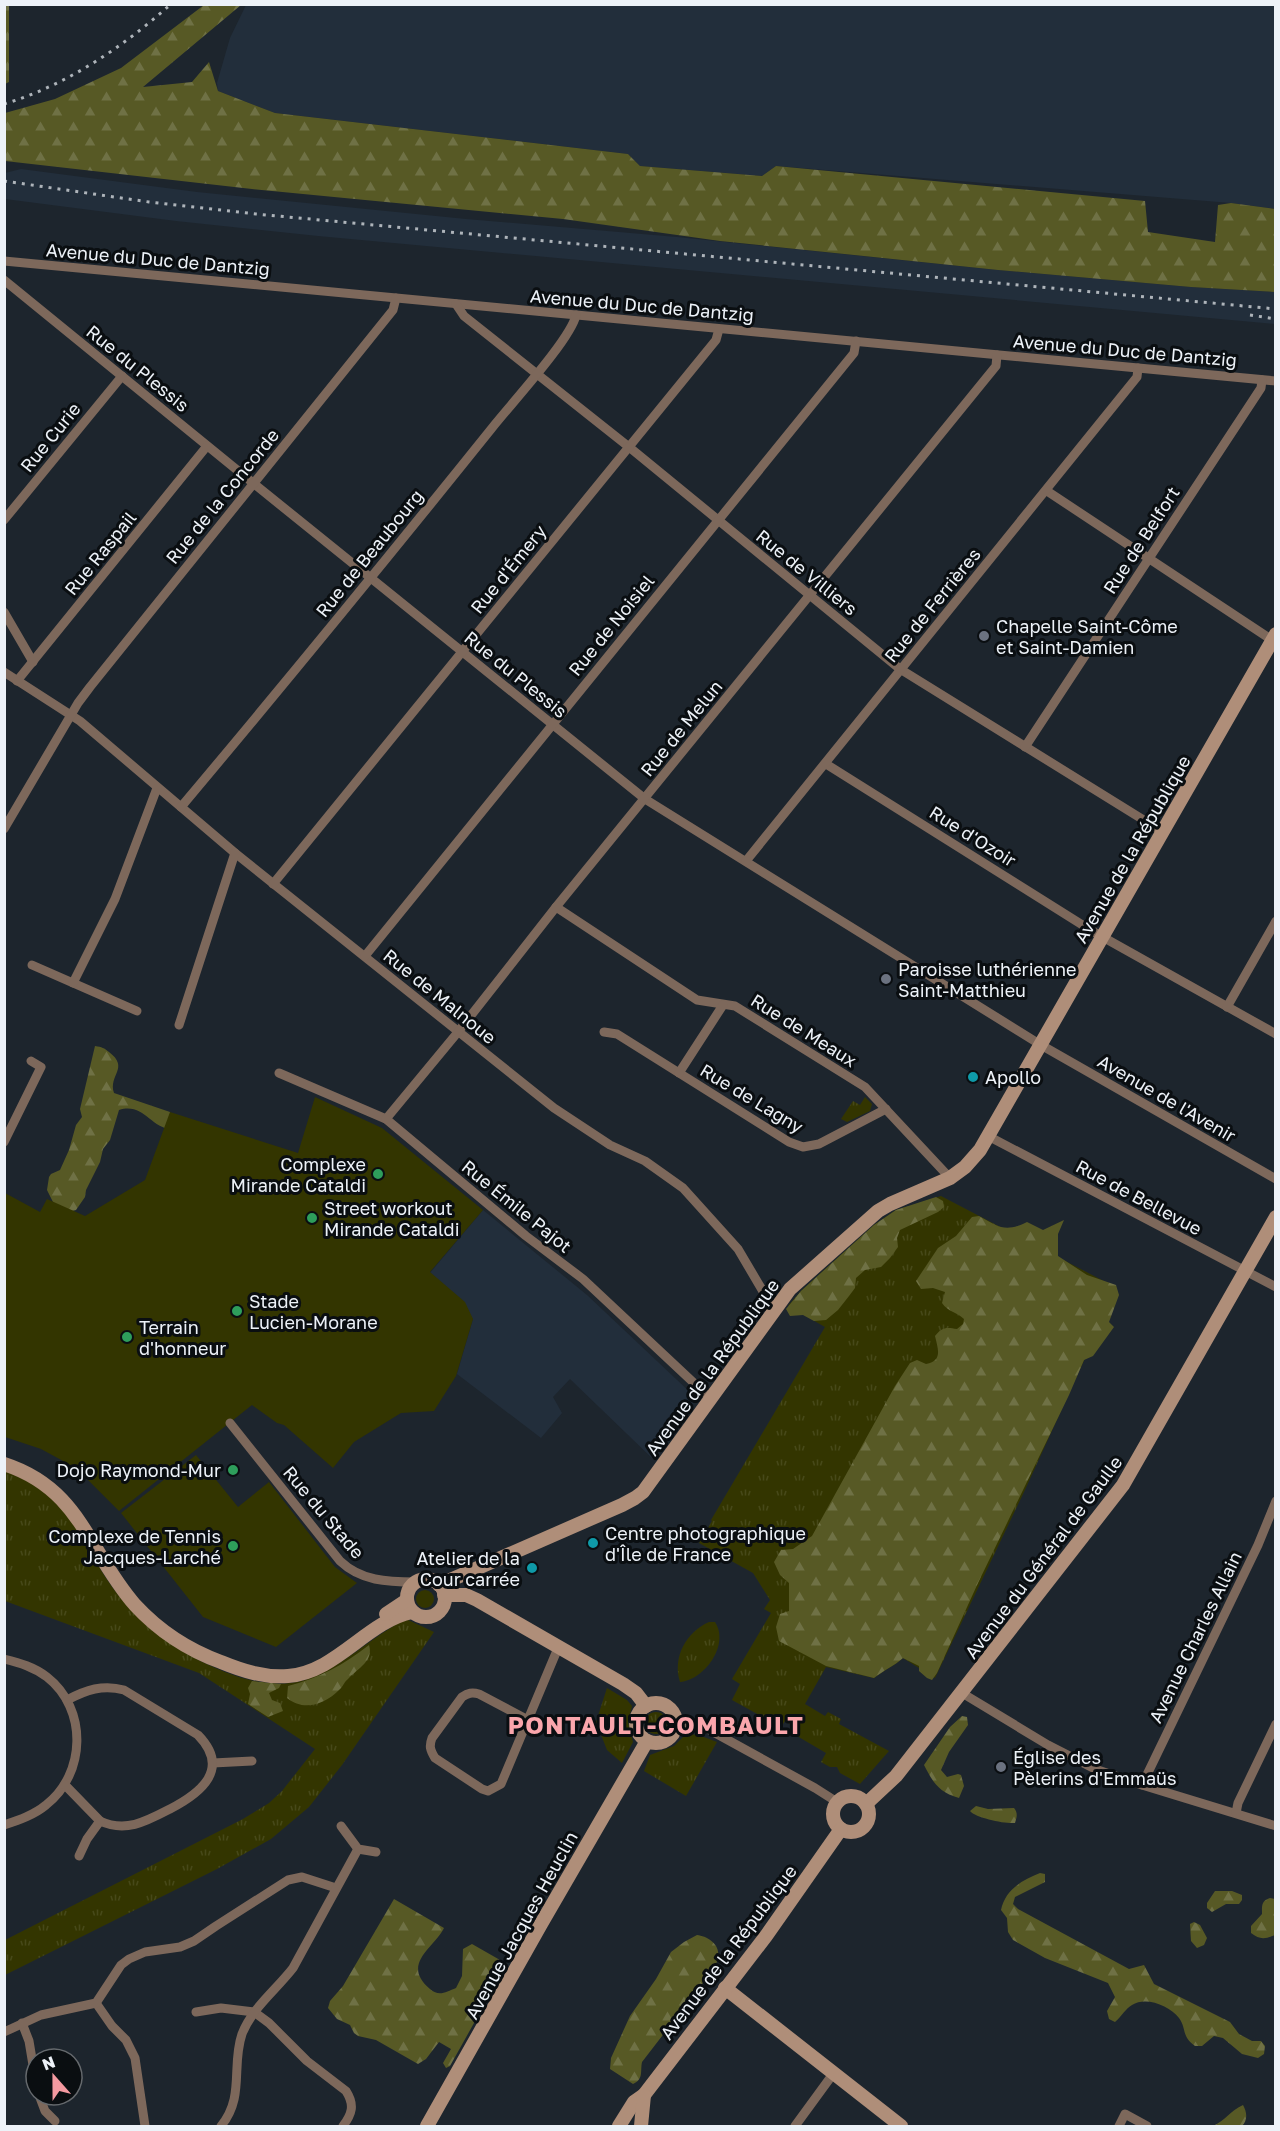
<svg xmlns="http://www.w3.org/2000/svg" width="1280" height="2131" viewBox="0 0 1280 2131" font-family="'Golos Text',sans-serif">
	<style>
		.built { fill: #222e3b }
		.grass { fill: url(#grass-tufts) }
		.forest { fill: url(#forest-firs) }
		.pitch { fill: #333500 }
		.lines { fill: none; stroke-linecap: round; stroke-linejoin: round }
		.street { stroke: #7d685b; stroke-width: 9 }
		.secondary { stroke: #af8e79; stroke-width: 14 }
		.rail { stroke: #aeb4ba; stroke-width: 3; stroke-dasharray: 3 6; stroke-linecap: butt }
		.worship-dot { fill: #6b7280; stroke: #0a0e11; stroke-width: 2 }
		.culture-dot { fill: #0f9aa8; stroke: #0a0e11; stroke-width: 2 }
		.leisure-dot { fill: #2e9e5b; stroke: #0a0e11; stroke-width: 2 }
		.labels { text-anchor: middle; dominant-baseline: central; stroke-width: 6; stroke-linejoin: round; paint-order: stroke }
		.street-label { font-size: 18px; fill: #edf2f8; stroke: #0a0e11 }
		.poi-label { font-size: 18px; fill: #edf2f8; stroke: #0a0e11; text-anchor: start }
		.district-label { font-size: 24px; font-weight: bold; letter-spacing: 1.5px; fill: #faa6ac; stroke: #0a0e11 }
	</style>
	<defs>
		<pattern id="grass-tufts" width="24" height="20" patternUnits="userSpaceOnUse" patternTransform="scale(1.5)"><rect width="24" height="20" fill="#333500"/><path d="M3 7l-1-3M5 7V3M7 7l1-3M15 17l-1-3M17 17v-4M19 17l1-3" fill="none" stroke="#474919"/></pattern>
		<pattern id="forest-firs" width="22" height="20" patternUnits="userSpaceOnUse" patternTransform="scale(1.5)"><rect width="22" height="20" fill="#575925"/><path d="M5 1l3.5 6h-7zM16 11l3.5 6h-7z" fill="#6f7145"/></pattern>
	</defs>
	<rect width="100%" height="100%" fill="#1d252d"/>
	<g class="built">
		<path d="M 246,5 L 1275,5 L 1275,209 L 1231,203 L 776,166 L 762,176 L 640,166 L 628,154 L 275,113 L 218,91 L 217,83 L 230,38 Z"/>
		<path d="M 21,169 L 197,192 L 466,219 L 677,237 L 998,270 L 1191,287 L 1275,292 L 1275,324 L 318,236 L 176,221 L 5,199 L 5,173 Z"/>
		<path d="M 483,1210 L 587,1295 L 694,1396 L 695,1401 L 654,1460 L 570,1379 L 553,1397 L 562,1413 L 541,1438 L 457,1374 L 473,1319 L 430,1273 Z"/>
	</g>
	<g class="grass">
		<path d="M 865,1097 L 872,1104 L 870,1111 L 847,1122 L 841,1119 L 853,1101 L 860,1105 Z"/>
		<path d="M 941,1196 L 1117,1288 L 1024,1492 L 935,1678 L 903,1658 C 894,1666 884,1670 874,1678 L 826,1667 L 805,1704 L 825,1716 L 828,1712 L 841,1719 L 839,1724 L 889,1751 L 860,1784 L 840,1773 L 837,1767 L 830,1767 L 821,1762 L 826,1753 L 797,1736 L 800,1730 L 785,1721 L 781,1727 L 732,1700 L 740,1684 L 732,1679 L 771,1613 L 764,1609 L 770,1600 L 753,1573 L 699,1543 L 712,1521 L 711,1520 L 825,1327 L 788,1306 L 801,1291 L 874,1225 L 896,1210 Z"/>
		<path d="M 5,1471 C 19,1477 37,1484 49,1495 C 79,1522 93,1564 119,1596 C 147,1632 183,1655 225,1672 C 250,1682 278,1688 305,1680 C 343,1667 371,1637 406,1619 L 434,1632 L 342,1765 L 309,1807 L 271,1839 L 217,1869 L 5,1975 L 5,1940 L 243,1819 L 269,1803 L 282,1791 L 315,1749 L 199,1673 L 5,1601 Z"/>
		<circle cx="425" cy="1599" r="9"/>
		<path d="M 709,1622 L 715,1622 C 730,1645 704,1680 680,1682 C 672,1658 686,1632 709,1622 Z"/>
		<path d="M 607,1688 L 627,1700 L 632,1706 L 628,1722 L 633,1742 L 622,1763 L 607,1750 L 596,1722 Z"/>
		<circle cx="656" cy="1723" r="11"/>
		<path d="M 687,1733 L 701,1736 L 717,1742 L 686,1796 L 644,1771 L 650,1755 L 674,1746 Z"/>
	</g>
	<g class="forest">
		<path d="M 5,4 L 9,5 L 9,82 L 5,84 Z"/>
		<path d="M 204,5 L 241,5 L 143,87 L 192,82 L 209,62 L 218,91 L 275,113 L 628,154 L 640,166 L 762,176 L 776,166 L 1145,201 L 1148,232 L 1215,242 L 1218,205 L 1231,203 L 1275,209 L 1275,292 L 1191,287 L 998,270 L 720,241 L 563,219 L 252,189 L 5,161 L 5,113 L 55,99 L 121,68 Z"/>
		<path d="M 95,1046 C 102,1047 104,1048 109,1052 C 130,1068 108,1075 114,1093 L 170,1112 L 171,1129 C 151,1128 143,1102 119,1110 L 110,1140 L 103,1149 L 100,1162 L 86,1190 L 85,1197 L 76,1210 L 69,1212 L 54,1204 L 47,1190 L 49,1177 L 51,1174 L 60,1170 L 69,1150 L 76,1125 L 82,1117 L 80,1109 Z"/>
		<path d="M 936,1197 L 943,1201 L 944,1207 L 938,1212 L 900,1230 L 897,1238 L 898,1247 L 890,1258 L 881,1267 L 865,1270 L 856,1278 L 855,1288 L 849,1296 L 838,1310 L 826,1320 L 814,1321 L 803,1315 L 790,1316 L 786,1309 L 801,1291 L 874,1225 L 896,1210 Z"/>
		<path d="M 979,1216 C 999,1227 1005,1233 1027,1222 L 1043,1230 L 1064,1220 L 1058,1234 L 1058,1256 L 1087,1275 L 1116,1285 L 1119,1295 L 1109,1322 L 1114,1327 L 1093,1356 L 1084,1360 L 1069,1395 L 978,1583 L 937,1673 L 932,1680 L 927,1678 L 919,1671 L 919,1666 L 903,1658 C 894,1666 884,1670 874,1678 L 826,1666 L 779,1641 L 776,1627 L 780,1614 L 789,1611 L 789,1583 L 780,1575 L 774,1562 L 781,1550 L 793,1549 L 812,1536 L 895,1386 L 910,1363 L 917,1360 L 926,1364 C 943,1361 938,1349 935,1336 C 942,1327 946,1327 957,1329 L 963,1324 L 964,1319 C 957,1312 948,1312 942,1303 L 945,1292 L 933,1288 L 921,1289 L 916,1281 L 938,1248 L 956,1236 L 972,1217 Z"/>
		<path d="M 369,1645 C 374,1661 358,1668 348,1679 C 344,1682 343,1687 339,1690 C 325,1704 304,1712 287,1698 L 288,1686 C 320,1678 343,1665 369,1645 Z"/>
		<path d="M 252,1681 L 281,1684 L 279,1688 L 269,1693 L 272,1700 L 280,1703 L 283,1711 L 268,1717 L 248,1704 L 250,1694 L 248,1688 Z"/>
		<path d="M 962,1716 L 967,1717 L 968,1725 L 949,1752 L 941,1770 L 947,1777 L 958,1774 L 961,1775 L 964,1786 L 959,1798 C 938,1792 933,1782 924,1765 L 950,1727 Z"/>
		<path d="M 976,1806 L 988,1809 L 1014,1808 C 1018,1813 1017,1817 1015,1823 C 1005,1824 976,1818 970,1811 Z"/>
		<path d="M 1040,1873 L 1045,1874 L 1045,1882 L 1015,1897 L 1013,1904 L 1018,1909 L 1129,1969 L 1144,1965 L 1154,1984 L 1230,2022 L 1239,2034 L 1252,2041 L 1261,2041 L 1265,2046 L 1264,2054 L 1258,2058 L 1242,2054 L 1223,2038 L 1214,2036 L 1202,2046 L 1195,2046 C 1181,2036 1187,2029 1179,2018 C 1170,2006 1146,1996 1132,2005 C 1126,2008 1121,2017 1115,2022 L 1109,2019 L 1107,2011 L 1115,1997 L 1108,1983 L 1045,1958 L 1013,1940 L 1008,1932 L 1007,1918 L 1001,1910 C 1005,1890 1022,1880 1040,1873 Z"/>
		<path d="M 1215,1891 L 1232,1891 L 1242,1895 L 1242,1900 L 1239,1904 L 1226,1904 L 1212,1912 L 1207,1908 L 1207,1903 Z"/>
		<path d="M 1270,1898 L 1275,1899 L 1275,1935 C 1265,1939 1260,1940 1251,1933 L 1251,1926 L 1262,1914 C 1262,1906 1261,1901 1270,1898 Z"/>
		<path d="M 394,1899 L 444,1928 C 435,1947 400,1964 430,1989 C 439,1997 446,1992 456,1988 L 462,1976 L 463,1949 L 472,1944 L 507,1964 L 450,2066 L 446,2068 L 443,2063 L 451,2049 L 439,2042 L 426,2059 L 418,2064 L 376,2040 L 358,2036 L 354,2033 L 350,2025 L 337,2019 L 328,2008 L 330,2001 L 343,1986 Z"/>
		<path d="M 1194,1922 L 1200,1925 L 1207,1938 L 1204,1945 L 1197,1948 L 1191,1941 L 1190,1924 Z"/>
		<path d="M 697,1935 C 707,1936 720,1944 718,1956 C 718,1959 716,1963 716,1966 L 642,2062 C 640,2071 644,2079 633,2084 L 610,2069 L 611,2058 L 630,2016 L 656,1979 L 671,1952 L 684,1942 Z"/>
		<path d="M 1243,2105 C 1247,2112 1248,2120 1242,2126 L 1213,2126 C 1225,2121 1231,2110 1243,2105 Z"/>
	</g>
	<g class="pitch">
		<path d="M 315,1097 L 382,1128 L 483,1210 L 430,1272 L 465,1302 L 473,1319 L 456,1376 L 434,1411 L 401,1413 L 354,1442 L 333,1468 L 284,1425 L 277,1423 L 252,1405 L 119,1511 L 76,1468 L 41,1449 L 5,1437 L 5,1193 L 40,1212 L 47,1199 L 85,1216 L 145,1180 L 170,1112 L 298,1153 Z"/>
		<path d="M 196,1455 L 238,1507 L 269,1482 L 335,1567 L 357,1583 L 276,1647 L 203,1617 L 121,1513 Z"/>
	</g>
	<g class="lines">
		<g class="street">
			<path d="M 4,261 L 1276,381"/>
			<path d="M 4,280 L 253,483 L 645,799 L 1041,1045 L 1276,1179"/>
			<path d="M 456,304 L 464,316 L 629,447 L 900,669 L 1163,832"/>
			<path d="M 1047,491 L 1275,642"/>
			<path d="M 4,520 L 122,376"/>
			<path d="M 4,612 L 33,662"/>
			<path d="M 4,672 L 80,721 L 235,853 L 554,1108 L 610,1145 L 645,1161 L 683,1188 L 738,1249 L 774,1310"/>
			<path d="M 17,681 L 207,446"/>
			<path d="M 1025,747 L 1261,388 L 1262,380"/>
			<path d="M 826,764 L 1092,931 L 1276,1034"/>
			<path d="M 181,807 C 286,682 390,555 492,428 C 510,405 571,339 576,315"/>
			<path d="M 4,829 L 78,703 L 90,687 L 393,310 L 396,298"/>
			<path d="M 746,861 L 1137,377 L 1138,368"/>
			<path d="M 273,884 L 716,340 L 719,329"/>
			<path d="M 556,907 L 697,1000 L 735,1006 L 865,1087 L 950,1178"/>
			<path d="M 365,956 L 854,353 L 856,341"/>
			<path d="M 32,965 L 137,1011"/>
			<path d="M 73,983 L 115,899 L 157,788"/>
			<path d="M 1227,1007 L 1276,921"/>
			<path d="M 179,1025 L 235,853"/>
			<path d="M 604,1032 L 617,1034 L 789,1142 L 803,1147 L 819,1144 L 886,1109"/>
			<path d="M 279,1073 L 386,1119 L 526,1236 L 583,1279 L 711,1399"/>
			<path d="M 679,1073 L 723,1005"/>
			<path d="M 386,1119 L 458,1032 L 556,907 L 996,366 L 997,355"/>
			<path d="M 988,1136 L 1276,1287"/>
			<path d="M 4,1142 L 41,1067 L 31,1061"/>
			<path d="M 230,1423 L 340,1561 C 361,1581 387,1582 416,1582"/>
			<path d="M 4,1659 C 20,1663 34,1667 47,1677 C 88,1709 86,1774 46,1805 C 34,1815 19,1820 4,1825"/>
			<path d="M 962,1693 L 1048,1745 L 1095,1769 L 1142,1785 L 1276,1826"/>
			<path d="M 528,1720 L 479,1694 C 472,1692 468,1693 462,1697 L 432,1738 C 429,1746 430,1750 435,1758 L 482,1789 L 488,1791 L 501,1784 L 558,1648"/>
			<path d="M 677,1723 L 694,1724 L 706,1728 L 815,1788 L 837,1802"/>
			<path d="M 213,1763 L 252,1761"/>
			<path d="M 65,1785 L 100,1821 C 126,1833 147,1821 170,1809 C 201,1793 231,1769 198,1735 L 124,1690 C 103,1684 86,1690 67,1700"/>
			<path d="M 1142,1785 L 1258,1545 L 1276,1501"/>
			<path d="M 1236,1813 L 1238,1803 L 1276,1724"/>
			<path d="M 341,1826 L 358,1849 L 376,1852"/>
			<path d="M 79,1856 L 87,1839 L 100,1821"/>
			<path d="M 96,2003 L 112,2026 L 126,2040 L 135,2058 L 145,2126"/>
			<path d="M 196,2012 L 221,2008 L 254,2012 L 269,2023 L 307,2061 L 346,2091 C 355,2105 352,2114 343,2126"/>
			<path d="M 22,2023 L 29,2041 L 36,2083"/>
			<path d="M 4,2032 L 41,2015 L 96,2003 L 121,1965 L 129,1959 L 145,1952 L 180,1947 L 194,1941 L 216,1926 L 288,1880 L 302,1877 L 336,1888"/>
			<path d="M 39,2095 L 45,2111 L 55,2121"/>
			<path d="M 221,2126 C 245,2097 231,2066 242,2034 C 252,2008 276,1990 293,1968 L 358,1849"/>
			<path d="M 795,2126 L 833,2074"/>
			<path d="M 1119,2126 L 1125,2114 L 1147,2126"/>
		</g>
		<g class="secondary">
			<path d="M 4,1464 C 81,1489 87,1550 135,1605 C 159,1631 188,1650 221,1662 C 243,1671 265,1678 288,1676 C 337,1672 366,1622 412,1612"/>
			<circle cx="426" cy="1598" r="19"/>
			<path d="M 439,1585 L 622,1505 L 635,1498 L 643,1492 L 790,1289 L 878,1211 L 890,1204 L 950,1178 L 965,1167 L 980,1150 L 1276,634"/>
			<path d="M 444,1595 L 466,1595 L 477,1600 L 623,1684 L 636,1693 L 646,1706"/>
			<path d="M 386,1614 L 407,1600"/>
			<circle cx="656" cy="1723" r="20"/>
			<circle cx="851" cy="1814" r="18"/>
			<path d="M 866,1804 L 896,1776 L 1123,1485 L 1276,1217"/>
			<path d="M 725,1988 L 901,2126"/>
			<path d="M 427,2126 L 541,1924 L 647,1741"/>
			<path d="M 619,2126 L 634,2102 L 644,2095 L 766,1936 L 841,1829"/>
			<path d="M 641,2126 L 644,2095"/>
		</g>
		<g class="rail">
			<path d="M 4,104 C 67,85 123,47 171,4"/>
			<path d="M 4,181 L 149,202 L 256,214 L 1276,309"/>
			<path d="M 1250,315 L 1276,319"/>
		</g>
	</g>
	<g class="worship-dot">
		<circle cx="984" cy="636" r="6"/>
		<circle cx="886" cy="979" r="6"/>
		<circle cx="1001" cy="1767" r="6"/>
	</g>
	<g class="culture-dot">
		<circle cx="973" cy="1077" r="6"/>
		<circle cx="593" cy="1543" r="6"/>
		<circle cx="532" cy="1568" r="6"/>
	</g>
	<g class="leisure-dot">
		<circle cx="378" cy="1174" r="6"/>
		<circle cx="312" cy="1218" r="6"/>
		<circle cx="237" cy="1311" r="6"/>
		<circle cx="127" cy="1337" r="6"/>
		<circle cx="233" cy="1470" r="6"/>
		<circle cx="233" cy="1546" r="6"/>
	</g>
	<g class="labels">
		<g class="street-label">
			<text transform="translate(158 259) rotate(5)">Avenue du Duc de Dantzig</text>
			<text transform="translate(642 305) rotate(5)">Avenue du Duc de Dantzig</text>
			<text transform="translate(1125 350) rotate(5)">Avenue du Duc de Dantzig</text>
			<text transform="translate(138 368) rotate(39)">Rue du Plessis</text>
			<text transform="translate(50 437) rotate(-51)">Rue Curie</text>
			<text transform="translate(222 496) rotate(-51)">Rue de la Concorde</text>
			<text transform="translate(1141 540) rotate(-57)">Rue de Belfort</text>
			<text transform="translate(100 553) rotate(-51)">Rue Raspail</text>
			<text transform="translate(369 553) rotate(-51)">Rue de Beaubourg</text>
			<text transform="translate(508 569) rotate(-51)">Rue d'Émery</text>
			<text transform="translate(807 572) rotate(39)">Rue de Villiers</text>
			<text transform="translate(932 605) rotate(-51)">Rue de Ferrières</text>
			<text transform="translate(611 625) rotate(-51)">Rue de Noisiel</text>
			<text transform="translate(516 674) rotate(39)">Rue du Plessis</text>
			<text transform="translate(681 728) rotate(-51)">Rue de Melun</text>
			<text transform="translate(973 836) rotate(32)">Rue d'Ozoir</text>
			<text transform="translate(1132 849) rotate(-60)">Avenue de la République</text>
			<text transform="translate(440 996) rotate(39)">Rue de Malnoue</text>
			<text transform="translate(804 1030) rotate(32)">Rue de Meaux</text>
			<text transform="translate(752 1098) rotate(31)">Rue de Lagny</text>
			<text transform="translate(1167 1098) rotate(30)">Avenue de l'Avenir</text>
			<text transform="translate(1139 1197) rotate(28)">Rue de Bellevue</text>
			<text transform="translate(517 1206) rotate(39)">Rue Émile Pajot</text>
			<text transform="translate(712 1367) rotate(-54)">Avenue de la République</text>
			<text transform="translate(324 1512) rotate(50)">Rue du Stade</text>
			<text transform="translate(1043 1557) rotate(-53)">Avenue du Général de Gaulle</text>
			<text transform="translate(1195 1637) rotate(-64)">Avenue Charles Allain</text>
			<text transform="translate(521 1925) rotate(-61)">Avenue Jacques Heuclin</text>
			<text transform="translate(728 1952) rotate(-53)">Avenue de la République</text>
		</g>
		<g class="poi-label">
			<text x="996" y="626">Chapelle Saint-Côme<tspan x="996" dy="21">et Saint-Damien</tspan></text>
			<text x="898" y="969">Paroisse luthérienne<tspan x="898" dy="21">Saint-Matthieu</tspan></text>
			<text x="985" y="1077">Apollo</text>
			<text x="366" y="1164" text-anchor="end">Complexe<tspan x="366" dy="21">Mirande Cataldi</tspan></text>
			<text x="324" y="1208">Street workout<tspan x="324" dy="21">Mirande Cataldi</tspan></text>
			<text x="249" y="1301">Stade<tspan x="249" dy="21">Lucien-Morane</tspan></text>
			<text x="139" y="1327">Terrain<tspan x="139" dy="21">d'honneur</tspan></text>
			<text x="221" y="1470" text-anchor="end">Dojo Raymond-Mur</text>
			<text x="605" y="1533">Centre photographique<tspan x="605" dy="21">d'Île de France</tspan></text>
			<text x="221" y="1536" text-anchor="end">Complexe de Tennis<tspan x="221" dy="21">Jacques-Larché</tspan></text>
			<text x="520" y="1558" text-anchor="end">Atelier de la<tspan x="520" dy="21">Cour carrée</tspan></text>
			<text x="1013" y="1757">Église des<tspan x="1013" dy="21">Pèlerins d'Emmaüs</tspan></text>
		</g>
		<g class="district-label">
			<text x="656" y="1724">PONTAULT-COMBAULT</text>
		</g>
	</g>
	<rect width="1280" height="2131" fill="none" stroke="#edf2f8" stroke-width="12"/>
	<g transform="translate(54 2077) rotate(339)"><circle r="28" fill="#0a0e11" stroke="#65696d" stroke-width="1.5"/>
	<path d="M0-4.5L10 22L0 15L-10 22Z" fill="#f49aa1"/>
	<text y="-9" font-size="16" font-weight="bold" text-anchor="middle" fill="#edf2f8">N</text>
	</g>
</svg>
